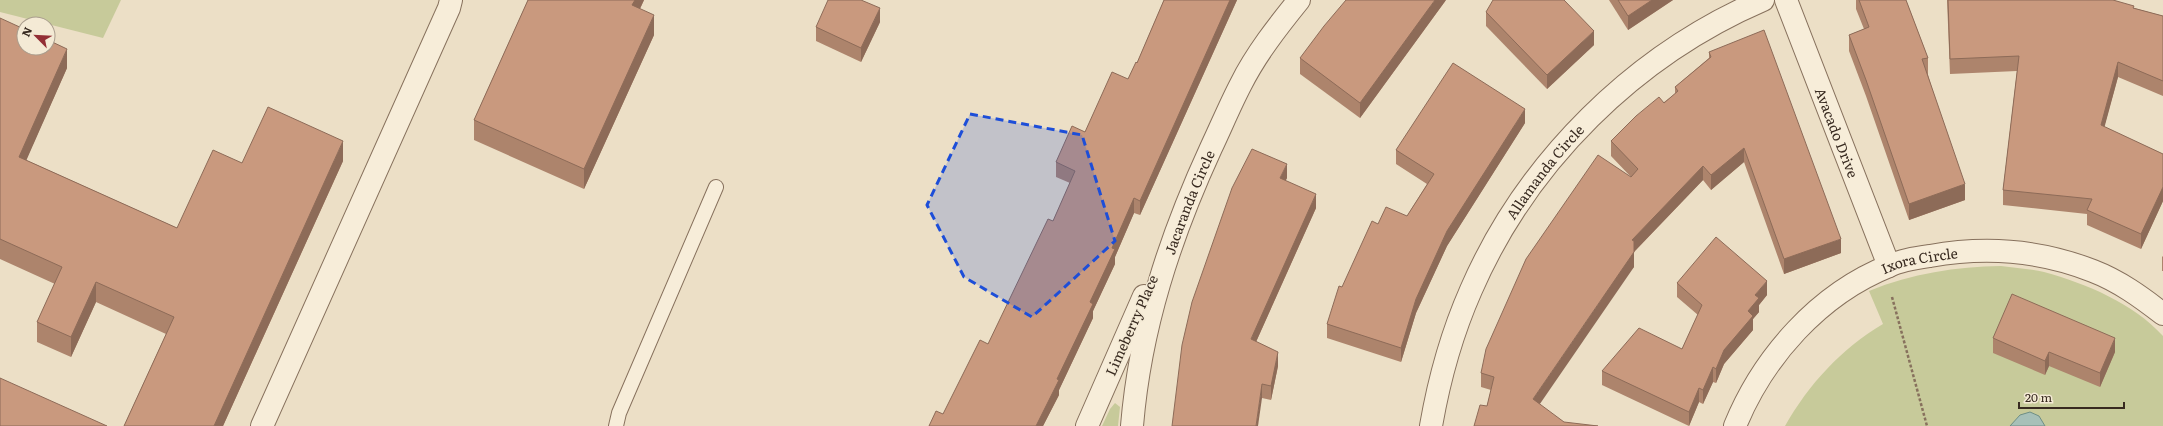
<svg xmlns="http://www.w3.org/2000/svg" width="2163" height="426" viewBox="0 0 2163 426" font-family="Literata,serif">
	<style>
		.green { fill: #c7ca9a }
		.water { fill: #a7c0b8; stroke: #6e8e85 }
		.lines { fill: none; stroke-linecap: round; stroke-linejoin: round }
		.service-casing { stroke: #87715d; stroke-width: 16 }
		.minor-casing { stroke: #87715d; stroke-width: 24 }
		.path { stroke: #87715d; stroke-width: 2.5; stroke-dasharray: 3 2; stroke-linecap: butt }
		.service { stroke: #f7edd9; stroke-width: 14 }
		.minor { stroke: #f7edd9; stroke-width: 22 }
		.wall { fill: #ad846c }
		.shaded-wall { fill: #8d6b58 }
		.building { fill: #c9997e; stroke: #8d6b58 }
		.marked { fill: #1d4ed8; fill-opacity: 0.2; stroke: #1d4ed8; stroke-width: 3; stroke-dasharray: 8 5; stroke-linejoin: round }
		.labels { text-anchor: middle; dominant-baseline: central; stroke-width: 3; stroke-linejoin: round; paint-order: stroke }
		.street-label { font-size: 14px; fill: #382a20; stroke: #f4ead5 }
	</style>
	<rect width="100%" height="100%" fill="#ecdfc6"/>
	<g class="green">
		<path d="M 0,0 L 121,0 L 103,38 L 0,12 Z"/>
		<path d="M 2001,266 C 2015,268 2031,269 2044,272 C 2087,284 2133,303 2163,336 L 2163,426 L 1785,426 C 1809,384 1841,349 1883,324 L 1869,291 C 1912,273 1956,267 2001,266 Z"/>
		<path d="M 1115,403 L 1120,407 L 1118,426 L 1102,426 L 1110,409 Z"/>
	</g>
	<path class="water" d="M 2030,412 L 2039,416 L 2045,426 L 2010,426 L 2020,415 Z"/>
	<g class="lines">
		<g class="service-casing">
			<path id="service" d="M 616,426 L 619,413 L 716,187"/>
		</g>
		<g class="minor-casing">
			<g id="minor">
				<path id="s1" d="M 1786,0 L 1889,266"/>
				<path d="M 262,426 L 449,8 L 451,0"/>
				<path d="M 1087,426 L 1144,296"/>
				<path id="s2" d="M 1132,426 C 1140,328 1170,237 1211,148 C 1221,127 1230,105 1241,84 C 1256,54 1278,26 1299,0"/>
				<path id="s3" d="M 1431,426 C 1439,380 1452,333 1471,290 C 1527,161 1635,55 1763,0"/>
				<path id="s4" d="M 1735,426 C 1763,357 1819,294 1889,266 C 1901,260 1916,258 1930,256 C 1986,246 2040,250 2093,271 C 2119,281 2141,297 2163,314"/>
			</g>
		</g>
		<path class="path" d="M 1892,297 L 1927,426"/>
		<use href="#service" class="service"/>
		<use href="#minor" class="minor"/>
	</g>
	<g class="wall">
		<path d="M 528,0 L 644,0 L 640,9 L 654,35 L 584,189 L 474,140 L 474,120 Z"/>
		<path d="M 1164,0 L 1237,0 L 1140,215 L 1134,213 L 1115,257 L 1115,264 L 1093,311 L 1093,318 L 1059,390 L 1059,395 L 1043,426 L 929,426 L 943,414 L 988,344 L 1053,221 L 1070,183 L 1056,177 L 1056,162 L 1085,132 L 1128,79 L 1137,63 Z"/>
		<path d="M 1446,0 L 1360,118 L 1300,74 L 1300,58 Z"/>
		<path d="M 1609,0 L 1673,0 L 1628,30 Z"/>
		<path d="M 1856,0 L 1906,0 L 1928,58 L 1928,75 L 1965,200 L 1909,220 L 1866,96 L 1849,51 L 1849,35 L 1864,29 L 1856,9 Z"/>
		<path d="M 1947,0 L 2113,0 L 2134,8 L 2163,16 L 2163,96 L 2118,77 L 2104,127 L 2163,154 L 2163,201 L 2141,249 L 2087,225 L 2087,214 L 2003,205 L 2003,190 L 2017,71 L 1950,74 Z"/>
		<path d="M 1486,12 L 1594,45 L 1547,89 L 1486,26 Z"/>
		<path d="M 0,18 L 67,68 L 26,160 L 177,228 L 242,163 L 343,161 L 223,426 L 124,426 L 166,334 L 96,302 L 71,357 L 37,342 L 37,322 L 55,284 L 0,259 Z"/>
		<path d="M 880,22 L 861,62 L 816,41 L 816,27 Z"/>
		<path d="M 1709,52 L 1841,253 L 1784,274 L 1744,162 L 1711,190 L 1703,180 L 1634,252 L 1634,267 L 1474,426 L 1487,406 L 1491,390 L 1481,387 L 1481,373 L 1631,177 L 1611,156 L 1611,141 L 1675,94 L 1675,87 L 1709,58 Z"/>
		<path d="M 1525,123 L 1447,246 L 1416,313 L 1401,362 L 1327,338 L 1327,324 L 1342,287 L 1407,216 L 1427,184 L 1396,164 L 1396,150 Z"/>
		<path d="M 1287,178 L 1285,181 L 1316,208 L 1256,342 L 1278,366 L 1271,400 L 1262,398 L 1232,188 Z"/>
		<path d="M 2163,256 L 2163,271 L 2162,271 L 2162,257 Z"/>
		<path d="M 1677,283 L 1767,295 L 1759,305 L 1759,312 L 1753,319 L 1753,330 L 1724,364 L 1716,383 L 1713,382 L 1703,404 L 1699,402 L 1689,426 L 1602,385 L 1602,371 L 1682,349 L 1698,315 L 1677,297 Z"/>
		<path d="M 1993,338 L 2115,352 L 2100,387 L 2049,366 L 2045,375 L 1993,353 Z"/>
	</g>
	<g class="shaded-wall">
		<path d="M 635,0 L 644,0 L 632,25 L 632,5 Z"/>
		<path d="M 1230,0 L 1237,0 L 1140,215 L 1140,201 Z"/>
		<path d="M 1435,0 L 1446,0 L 1360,118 L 1360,103 Z"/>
		<path d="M 1652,0 L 1673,0 L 1628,30 L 1628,16 Z"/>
		<path d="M 880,8 L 880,22 L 861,62 L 861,48 Z"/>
		<path d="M 654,15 L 654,35 L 584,189 L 584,169 Z"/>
		<path d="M 1594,31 L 1594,45 L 1547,89 L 1547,75 Z"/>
		<path d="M 67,49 L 67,68 L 19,177 L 19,157 Z"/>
		<path d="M 2118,62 L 2118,77 L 2101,140 L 2101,125 Z"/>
		<path d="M 1525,109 L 1525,123 L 1447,246 L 1416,313 L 1401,362 L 1401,348 L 1416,299 L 1447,231 Z"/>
		<path d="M 343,141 L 343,161 L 223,426 L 214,426 Z"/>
		<path d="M 1744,148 L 1744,162 L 1711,190 L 1711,175 Z"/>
		<path d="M 1287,164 L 1287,178 L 1280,192 L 1280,178 Z"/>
		<path d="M 1703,166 L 1703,180 L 1632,254 L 1632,240 Z"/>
		<path d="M 1965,184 L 1965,200 L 1909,220 L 1909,204 Z"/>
		<path d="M 2163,187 L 2163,201 L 2141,249 L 2141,234 Z"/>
		<path d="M 1316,194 L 1316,208 L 1251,353 L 1251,339 Z"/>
		<path d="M 1134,198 L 1134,213 L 1115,257 L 1115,264 L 1093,311 L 1093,318 L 1059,390 L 1059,395 L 1043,426 L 1036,426 L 1057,379 L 1090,302 L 1112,248 Z"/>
		<path d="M 1841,239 L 1841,253 L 1784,274 L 1784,259 Z"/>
		<path d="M 1634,252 L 1634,267 L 1533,414 L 1533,399 Z"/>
		<path d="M 1767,281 L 1767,295 L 1759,305 L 1759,312 L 1753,319 L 1753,330 L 1724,364 L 1716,383 L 1716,369 L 1724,350 L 1748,311 L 1755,295 Z"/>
		<path d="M 96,282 L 96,302 L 71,357 L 71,337 Z"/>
		<path d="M 2115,338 L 2115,352 L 2100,387 L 2100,373 Z"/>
		<path d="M 1278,352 L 1278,366 L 1271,400 L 1271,386 Z"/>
		<path d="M 2049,352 L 2049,366 L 2045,375 L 2045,361 Z"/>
		<path d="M 1713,367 L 1713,382 L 1703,404 L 1703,390 Z"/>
		<path d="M 1262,384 L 1262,398 L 1258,426 L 1256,426 Z"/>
		<path d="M 1699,388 L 1699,402 L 1689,426 L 1689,412 Z"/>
	</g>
	<g class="building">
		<path d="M 528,0 L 635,0 L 632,5 L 654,15 L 584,169 L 474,120 Z"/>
		<path d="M 828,0 L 861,0 L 880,8 L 861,48 L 816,27 Z"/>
		<path d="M 1164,0 L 1230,0 L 1140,201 L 1134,198 L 1112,248 L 1115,249 L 1090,302 L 1093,304 L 1057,379 L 1059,380 L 1036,426 L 929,426 L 936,411 L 943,414 L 980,340 L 988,344 L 1048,219 L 1053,221 L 1075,171 L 1056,162 L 1072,126 L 1085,132 L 1112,72 L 1128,79 L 1136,62 L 1137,63 Z"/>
		<path d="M 1346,0 L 1435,0 L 1360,103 L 1300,58 L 1324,26 Z"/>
		<path d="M 1493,0 L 1564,0 L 1594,31 L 1547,75 L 1486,12 Z"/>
		<path d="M 1618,0 L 1652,0 L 1628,16 Z"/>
		<path d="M 1859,0 L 1906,0 L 1928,58 L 1922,59 L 1965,184 L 1909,204 L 1866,80 L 1849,35 L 1869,27 Z"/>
		<path d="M 1948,0 L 2113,0 L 2134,6 L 2133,8 L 2163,16 L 2163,81 L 2118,62 L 2101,125 L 2163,154 L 2163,187 L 2141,234 L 2087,210 L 2092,199 L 2003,190 L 2019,56 L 1950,59 Z"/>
		<path d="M 0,18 L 24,29 L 24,48 L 48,48 L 48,40 L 67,49 L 19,157 L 177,228 L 213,150 L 242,163 L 268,107 L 343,141 L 214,426 L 124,426 L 174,317 L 96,282 L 71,337 L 37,322 L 62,267 L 0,239 Z"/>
		<path d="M 1764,30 L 1841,239 L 1784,259 L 1744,148 L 1711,175 L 1703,166 L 1632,240 L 1634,241 L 1634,252 L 1533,399 L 1564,422 L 1598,426 L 1474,426 L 1480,405 L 1487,406 L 1494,377 L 1481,373 L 1486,349 L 1526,259 L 1598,155 L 1631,177 L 1638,169 L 1611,141 L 1636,116 L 1659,97 L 1664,103 L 1678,91 L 1675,87 L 1711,57 L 1709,52 Z"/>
		<path d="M 1453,63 L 1525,109 L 1447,231 L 1416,299 L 1401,348 L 1327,324 L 1339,286 L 1342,287 L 1372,221 L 1378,224 L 1386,207 L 1407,216 L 1434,174 L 1396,150 Z"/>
		<path d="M 1252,149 L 1287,164 L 1280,178 L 1316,194 L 1251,339 L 1278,352 L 1271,386 L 1262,384 L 1256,426 L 1172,426 L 1182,345 L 1192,302 L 1232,188 Z"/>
		<path d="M 1716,237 L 1767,281 L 1755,295 L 1759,298 L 1748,311 L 1753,316 L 1724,350 L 1716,369 L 1713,367 L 1703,390 L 1699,388 L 1689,412 L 1602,371 L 1639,328 L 1682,349 L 1702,305 L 1677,283 Z"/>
		<path d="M 2012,294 L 2115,338 L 2100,373 L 2049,352 L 2045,361 L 1993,338 Z"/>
		<path d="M 0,378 L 107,426 L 0,426 Z"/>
	</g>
	<path class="marked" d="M 970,114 L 1082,135 L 1115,241 L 1032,317 L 964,277 L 927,205 Z"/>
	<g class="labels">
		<g class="street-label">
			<text stroke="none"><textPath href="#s1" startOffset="142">Avacado Drive</textPath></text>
			<text stroke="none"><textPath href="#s3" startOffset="282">Allamanda Circle</textPath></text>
			<text stroke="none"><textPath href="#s2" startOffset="232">Jacaranda Circle</textPath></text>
			<text stroke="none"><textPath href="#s4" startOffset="259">Ixora Circle</textPath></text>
			<text transform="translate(1131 325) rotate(-66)">Limeberry Place</text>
		</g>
	</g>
	<g transform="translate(36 36) rotate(294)"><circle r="19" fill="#f4ead5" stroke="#a99d8d"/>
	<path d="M0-3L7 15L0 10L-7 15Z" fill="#932f35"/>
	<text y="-6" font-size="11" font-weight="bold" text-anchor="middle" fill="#382a20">N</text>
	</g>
	<path d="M2019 402v6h105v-6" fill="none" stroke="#382a20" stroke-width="2"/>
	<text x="2025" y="402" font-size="12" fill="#382a20" stroke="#f4ead5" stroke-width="3" paint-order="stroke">20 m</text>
</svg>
